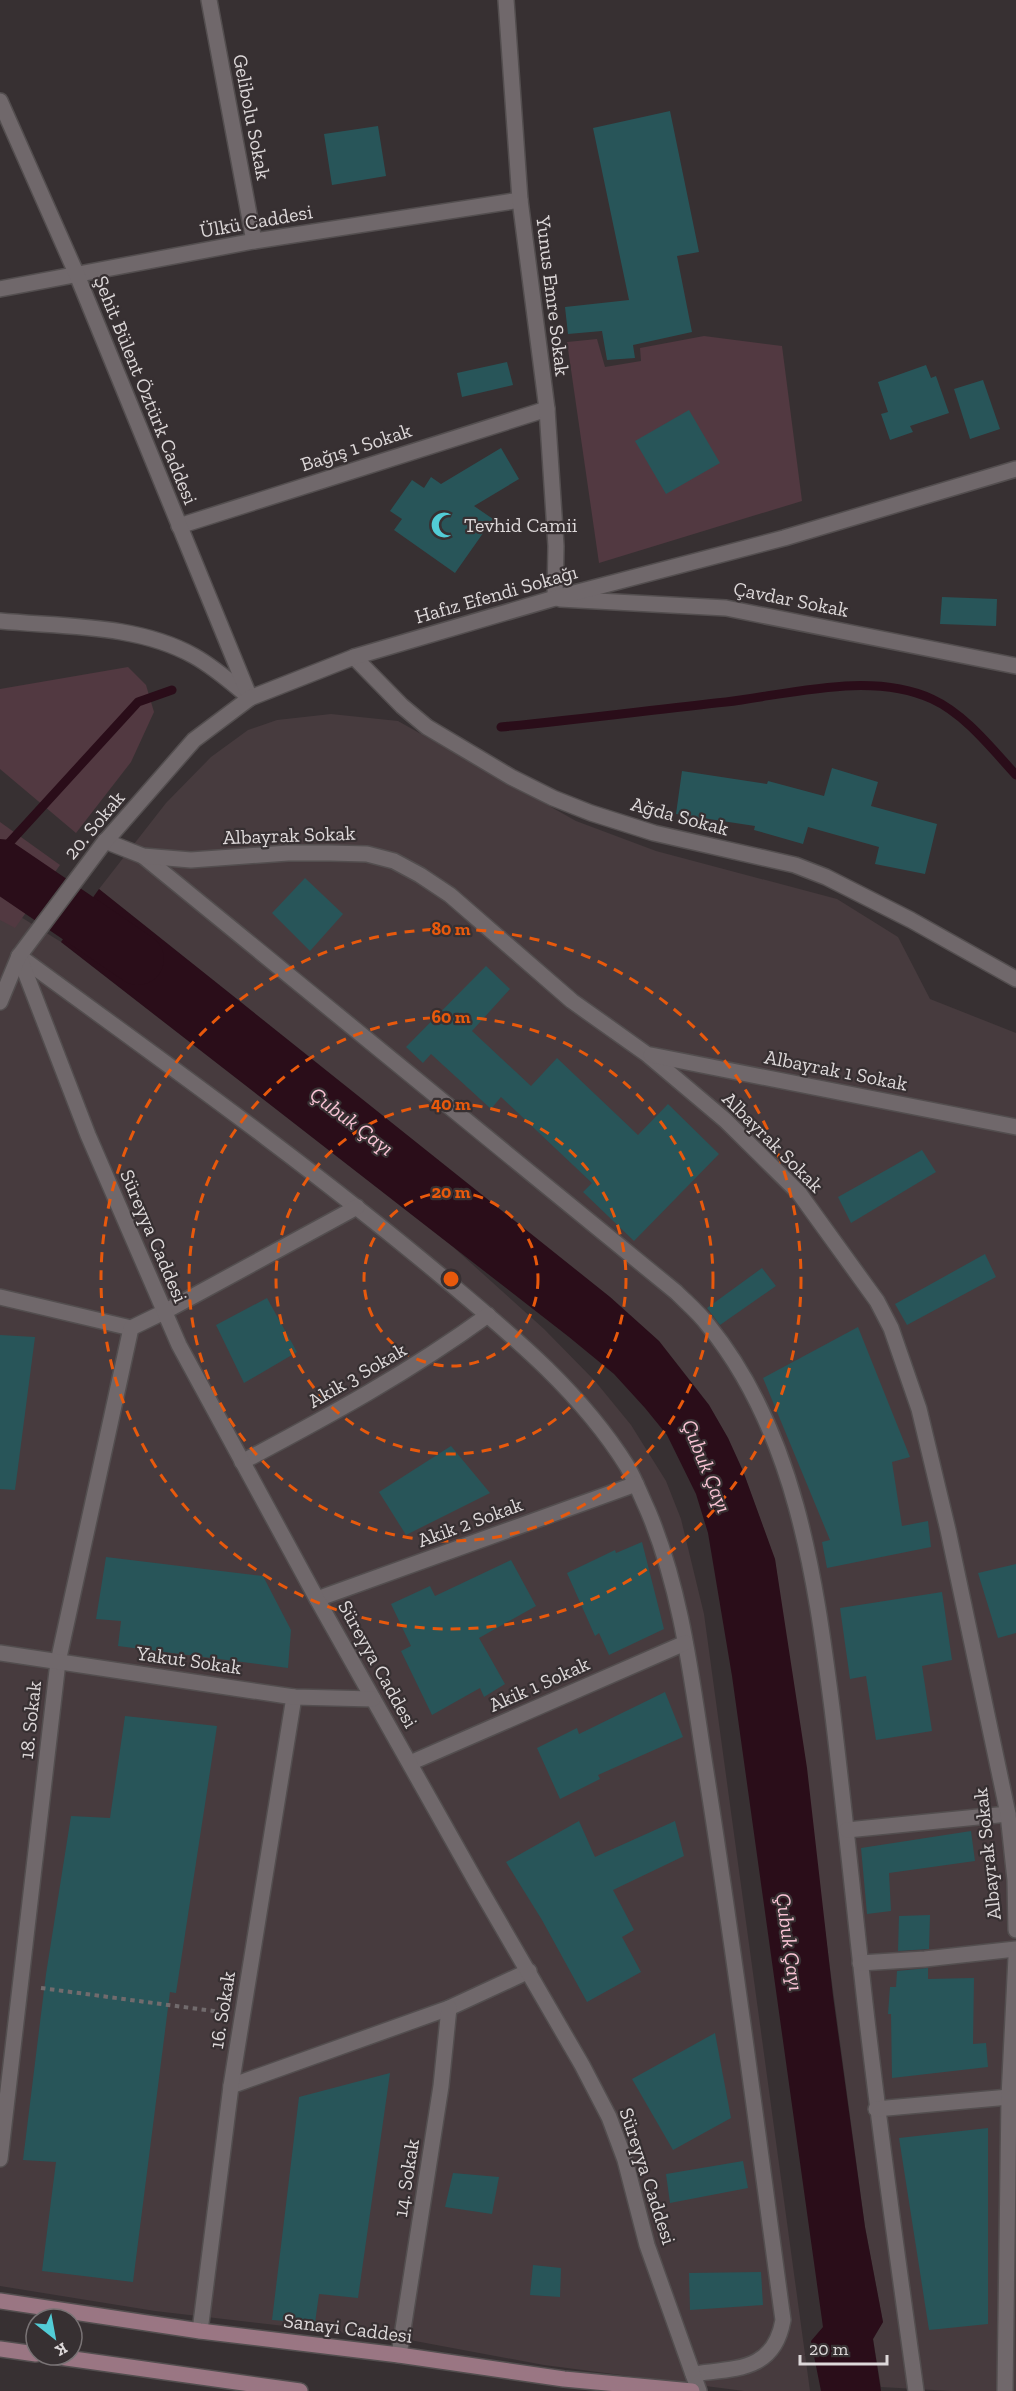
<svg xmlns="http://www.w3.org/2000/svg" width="1016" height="2391" viewBox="0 0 1016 2391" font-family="'Zilla Slab',serif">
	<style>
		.built { fill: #473b3e }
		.green { fill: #523941 }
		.water { fill: #2a0d19 }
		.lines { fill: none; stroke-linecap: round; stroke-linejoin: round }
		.stream { stroke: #2a0d19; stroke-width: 9 }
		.river { stroke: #2a0d19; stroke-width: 52 }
		.building { fill: #285559 }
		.service-casing { stroke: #534e4f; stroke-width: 18 }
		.minor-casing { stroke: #534e4f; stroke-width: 18 }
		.tertiary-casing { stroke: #534e4f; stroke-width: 18 }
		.secondary-casing { stroke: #534e4f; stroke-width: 18 }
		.path { stroke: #716b6d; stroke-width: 4; stroke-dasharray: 4.5 4.5; stroke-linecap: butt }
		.service { stroke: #70686b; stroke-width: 15 }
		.minor { stroke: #70686b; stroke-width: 15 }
		.tertiary { stroke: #70686b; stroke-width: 15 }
		.secondary { stroke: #9a7683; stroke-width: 15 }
		.ring { fill: none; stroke: #e8590c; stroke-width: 3; stroke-dasharray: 10 8 }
		.labels { text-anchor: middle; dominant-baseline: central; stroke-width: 4.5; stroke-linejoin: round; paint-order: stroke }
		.street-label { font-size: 20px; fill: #ddd8d9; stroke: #373032 }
		.poi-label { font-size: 20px; fill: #ddd8d9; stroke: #373032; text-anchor: start }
		.water-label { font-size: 21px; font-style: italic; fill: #f8c3d4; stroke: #373032 }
		.centre { fill: #e8590c; stroke: #373032; stroke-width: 3 }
		.ring-label { font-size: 18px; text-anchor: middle; font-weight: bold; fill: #e8590c; stroke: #373032; stroke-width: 4.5; stroke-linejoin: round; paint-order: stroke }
	</style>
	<rect width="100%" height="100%" fill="#373032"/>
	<g class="built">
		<path d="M 331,714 L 398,721 L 576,821 L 656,851 L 837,899 L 898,937 L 930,999 L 1016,1033 L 1016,2391 L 951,2391 L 881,2387 L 873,2339 L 883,2322 L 865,2227 L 775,1560 L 743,1471 L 728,1438 L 709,1405 L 659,1341 L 610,1297 L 99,889 L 166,803 L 211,757 L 248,730 L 277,720 Z"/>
		<path d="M 0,904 L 61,942 L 452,1246 L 544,1329 L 595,1381 L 631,1425 L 666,1481 L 681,1519 L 704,1614 L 810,2391 L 744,2391 L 544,2365 L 415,2341 L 155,2311 L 0,2286 Z"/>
	</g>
	<g class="green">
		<path d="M 704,336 L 782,346 L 802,501 L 599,563 L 567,342 L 597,339 L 605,367 L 641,361 L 640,348 Z"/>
		<path d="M 128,667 L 146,685 L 154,712 L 131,762 L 76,833 L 0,769 L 0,689 Z"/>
		<path d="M 0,822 L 60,865 L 15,928 L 0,920 Z"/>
	</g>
	<path class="water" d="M 99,889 L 610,1297 L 659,1341 L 709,1405 L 728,1438 L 743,1471 L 775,1559 L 807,1768 L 833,1996 L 865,2227 L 883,2322 L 873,2339 L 881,2391 L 821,2391 L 811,2341 L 823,2327 L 732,1676 L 708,1533 L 696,1494 L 667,1435 L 645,1408 L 614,1374 L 569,1337 L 61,942 Z"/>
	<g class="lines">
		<g class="stream">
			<path d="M 501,727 C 576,720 651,710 726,702 C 791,694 871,671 932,699 C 965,714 992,749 1016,775"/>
			<path d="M 0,853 L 138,702 L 172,690"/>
		</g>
		<path class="river" d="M 0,865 L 138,959"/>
	</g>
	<g class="building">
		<path d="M 670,111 L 699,252 L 677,256 L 692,332 L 633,345 L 635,358 L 607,360 L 602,331 L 568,334 L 565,307 L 629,300 L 593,128 Z"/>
		<path d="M 378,126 L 386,176 L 332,185 L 324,134 Z"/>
		<path d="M 507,362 L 513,385 L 462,397 L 457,373 Z"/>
		<path d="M 926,365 L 931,378 L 936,376 L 949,413 L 910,426 L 913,432 L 890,440 L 881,414 L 888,412 L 878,382 Z"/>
		<path d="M 983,380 L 1000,429 L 970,439 L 954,389 Z"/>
		<path d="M 689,410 L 720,463 L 666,494 L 635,441 Z"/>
		<path d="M 501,448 L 519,479 L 474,506 L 493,519 L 455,573 L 394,530 L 402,519 L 390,511 L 412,480 L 424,488 L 431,477 L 441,484 Z"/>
		<path d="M 942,597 L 997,599 L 996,626 L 940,624 Z"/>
		<path d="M 832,768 L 878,782 L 871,806 L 937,824 L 925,874 L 875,864 L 879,847 L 808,827 L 803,844 L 754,830 L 755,826 L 676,814 L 682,771 L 767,784 L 768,781 L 824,796 Z"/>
		<path d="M 305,878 L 343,914 L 310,951 L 272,913 Z"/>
		<path d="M 486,966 L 510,989 L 472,1031 L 531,1086 L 557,1058 L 638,1135 L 668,1104 L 719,1154 L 634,1241 L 583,1192 L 592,1183 L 501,1097 L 491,1109 L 431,1054 L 423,1063 L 406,1047 Z"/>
		<path d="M 922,1150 L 936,1172 L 851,1223 L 838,1197 Z"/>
		<path d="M 985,1254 L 996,1277 L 907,1325 L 895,1304 Z"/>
		<path d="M 762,1268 L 776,1286 L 720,1325 L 707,1308 Z"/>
		<path d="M 267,1298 L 297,1352 L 244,1383 L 216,1325 Z"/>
		<path d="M 858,1327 L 910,1457 L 892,1462 L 902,1526 L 928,1521 L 931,1547 L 827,1568 L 822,1542 L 830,1540 L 763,1378 Z"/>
		<path d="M 0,1335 L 35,1337 L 15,1490 L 0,1489 Z"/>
		<path d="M 451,1446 L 490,1493 L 406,1535 L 379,1492 Z"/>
		<path d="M 642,1542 L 664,1629 L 609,1655 L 599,1633 L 595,1636 L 567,1573 L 615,1550 L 616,1553 Z"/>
		<path d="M 106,1557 L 263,1576 L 291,1630 L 288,1668 L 118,1646 L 121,1621 L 96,1619 Z"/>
		<path d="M 511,1560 L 536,1606 L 479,1638 L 505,1684 L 484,1697 L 480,1688 L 432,1715 L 401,1651 L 411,1646 L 391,1604 L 430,1586 L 435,1596 Z"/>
		<path d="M 1016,1564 L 1016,1633 L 998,1638 L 978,1573 Z"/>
		<path d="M 942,1592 L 952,1660 L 922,1666 L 932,1731 L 876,1740 L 866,1676 L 850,1679 L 840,1608 Z"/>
		<path d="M 665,1692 L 683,1737 L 598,1775 L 600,1779 L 560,1799 L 537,1748 L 577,1728 L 579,1734 Z"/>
		<path d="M 125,1716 L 217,1726 L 176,1993 L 170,1992 L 133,2282 L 42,2271 L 56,2162 L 23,2160 L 46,1974 L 71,1816 L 110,1818 Z"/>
		<path d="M 579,1821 L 595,1857 L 675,1821 L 684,1856 L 613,1890 L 634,1930 L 622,1937 L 641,1972 L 587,2002 L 542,1920 L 506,1862 Z"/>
		<path d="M 971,1831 L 975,1861 L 889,1873 L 891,1911 L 867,1914 L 861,1848 Z"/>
		<path d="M 930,1915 L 929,1949 L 898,1951 L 899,1916 Z"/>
		<path d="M 928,1968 L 928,1979 L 974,1978 L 973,2044 L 986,2043 L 988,2067 L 892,2078 L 891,2014 L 888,2014 L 890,1987 L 896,1987 L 897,1971 Z"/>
		<path d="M 715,2033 L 731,2118 L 673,2150 L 632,2079 Z"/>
		<path d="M 390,2073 L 358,2298 L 319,2294 L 315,2323 L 272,2320 L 299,2097 Z"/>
		<path d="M 988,2128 L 988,2324 L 929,2330 L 899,2138 Z"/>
		<path d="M 743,2161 L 748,2188 L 670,2203 L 666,2174 Z"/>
		<path d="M 453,2173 L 499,2177 L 492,2214 L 445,2207 Z"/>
		<path d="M 533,2265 L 561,2268 L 560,2297 L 530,2295 Z"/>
		<path d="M 761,2272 L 763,2305 L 690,2310 L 689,2273 Z"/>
	</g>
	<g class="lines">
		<g class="service-casing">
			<g id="service">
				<path d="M 143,856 L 676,1292 C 687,1303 699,1313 708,1325 C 795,1432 815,1575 832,1708 C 843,1797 852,1886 862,1976 C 877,2115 897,2253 916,2391"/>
				<path d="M 19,956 C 161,1060 305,1162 440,1275 C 508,1332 579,1389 627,1466 C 635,1480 641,1496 648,1511 C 683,1594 692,1684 706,1772 C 735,1954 758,2137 783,2320 C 774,2372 735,2368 693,2374"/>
				<path d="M 0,1297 L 131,1328"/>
				<path d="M 164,1312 L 357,1207"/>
				<path d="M 847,1830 L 1008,1814"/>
				<path d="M 860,1963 L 925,1959 L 1016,1949"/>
				<path d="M 876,2109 L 1009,2097"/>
			</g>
		</g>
		<g class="minor-casing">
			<g id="minor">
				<path d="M 209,0 L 254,241"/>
				<path d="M 0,289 L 254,241 L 520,200"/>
				<path d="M 179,526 L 547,409"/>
				<path d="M 560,599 L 726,608 L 1016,666"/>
				<path d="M 0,621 C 64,627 137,624 194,656 C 214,667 232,683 250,698"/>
				<path d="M 354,657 L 402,706 L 427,727 L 511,777 L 553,798 L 591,813 L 654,833 L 795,865 L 826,877 L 911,920 L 1016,979"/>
				<path d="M 105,841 L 143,856 L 191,860 L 288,853 L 330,853 L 367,854 L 394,861 L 420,875 L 450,895 L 572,1001 L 648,1055 L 725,1120 L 799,1193 L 877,1301 L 891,1328 L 919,1409 L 948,1530 L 1008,1814 L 1015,1880 L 1016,1930"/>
				<path d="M 651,1055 L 1016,1127"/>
				<path d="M 242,1462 C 327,1417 410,1372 488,1315"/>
				<path d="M 317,1599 L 636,1484"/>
				<path d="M 410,1763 L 685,1643"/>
				<path d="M 231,2086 L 449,2008 L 529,1971"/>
				<path d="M 0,2159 L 58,1662 L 131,1328 L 164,1312"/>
				<path d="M 200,2331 L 231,2086 L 294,1697"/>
				<path d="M 399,2355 L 441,2086 L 449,2008"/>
				<path d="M 1005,2391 L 1009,2097 L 1016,1957"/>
			</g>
		</g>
		<g class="tertiary-casing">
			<g id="tertiary">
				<path d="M 506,0 L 520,200 L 547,409 L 556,546 L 555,598"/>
				<path d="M 0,101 L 77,275 L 250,698"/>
				<path d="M 19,956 L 88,1135 L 179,1345 L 317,1599 L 479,1887 L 582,2065 L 609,2117 L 625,2160 L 647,2245 L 699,2391"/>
				<path d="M 0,1002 L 19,956 L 103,844 L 194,740 L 250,698 L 354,657 L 555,598 L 784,538 L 1016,469"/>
				<path d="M 0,1653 L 294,1697 L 373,1699"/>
			</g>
		</g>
		<g class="secondary-casing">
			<g id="secondary">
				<path d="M 0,2301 L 200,2331 L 399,2355 L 564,2379 L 692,2391"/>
				<path d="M 0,2349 L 36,2354"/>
				<path d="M 45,2355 L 300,2391"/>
			</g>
		</g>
		<path class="path" d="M 41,1988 L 221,2012"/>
		<use href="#service" class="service"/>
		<use href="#minor" class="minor"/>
		<use href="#tertiary" class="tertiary"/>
		<use href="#secondary" class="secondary"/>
	</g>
	<g class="ring">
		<circle cx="451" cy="1279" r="87"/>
		<circle cx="451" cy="1279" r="175"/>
		<circle cx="451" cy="1279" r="262"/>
		<circle cx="451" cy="1279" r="350"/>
	</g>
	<defs>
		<g id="mosque-bare" transform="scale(2.07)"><path d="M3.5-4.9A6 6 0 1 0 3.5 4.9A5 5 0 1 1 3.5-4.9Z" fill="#52ccd6" stroke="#373032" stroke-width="2.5" paint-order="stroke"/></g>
	</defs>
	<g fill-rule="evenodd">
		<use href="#mosque-bare" x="444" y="525"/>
	</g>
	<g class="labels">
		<g class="street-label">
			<text transform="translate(252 117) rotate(79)">Gelibolu Sokak</text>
			<text transform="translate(256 221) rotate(-10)">Ülkü Caddesi</text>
			<text transform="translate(553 296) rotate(83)">Yunus Emre Sokak</text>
			<text transform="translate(146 390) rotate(68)">Şehit Bülent Öztürk Caddesi</text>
			<text transform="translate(356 447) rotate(-18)">Bağış 1 Sokak</text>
			<text transform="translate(496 594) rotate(-16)">Hafız Efendi Sokağı</text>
			<text transform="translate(791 599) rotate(11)">Çavdar Sokak</text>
			<text transform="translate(680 816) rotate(15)">Ağda Sokak</text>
			<text transform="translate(94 825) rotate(-50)">20. Sokak</text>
			<text transform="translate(289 835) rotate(-2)">Albayrak Sokak</text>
			<text transform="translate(836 1070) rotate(11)">Albayrak 1 Sokak</text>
			<text transform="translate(773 1142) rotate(45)">Albayrak Sokak</text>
			<text transform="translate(154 1236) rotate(67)">Süreyya Caddesi</text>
			<text transform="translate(357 1375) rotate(-30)">Akik 3 Sokak</text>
			<text transform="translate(470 1522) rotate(-20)">Akik 2 Sokak</text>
			<text transform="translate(189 1660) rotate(8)">Yakut Sokak</text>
			<text transform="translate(378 1664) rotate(61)">Süreyya Caddesi</text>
			<text transform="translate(539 1684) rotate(-24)">Akik 1 Sokak</text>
			<text transform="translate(30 1720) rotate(-84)">18. Sokak</text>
			<text transform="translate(987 1854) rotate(-96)">Albayrak Sokak</text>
			<text transform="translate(222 2010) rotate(-81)">16. Sokak</text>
			<text transform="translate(648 2176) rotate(72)">Süreyya Caddesi</text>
			<text transform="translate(406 2178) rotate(-81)">14. Sokak</text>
			<text transform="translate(348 2328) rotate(7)">Sanayi Caddesi</text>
		</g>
		<g class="poi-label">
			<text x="464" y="525">Tevhid Camii</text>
		</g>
		<g class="water-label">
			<text transform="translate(352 1121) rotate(37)">Çubuk Çayı</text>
			<text transform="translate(707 1466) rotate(68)">Çubuk Çayı</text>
			<text transform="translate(790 1942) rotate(82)">Çubuk Çayı</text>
		</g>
	</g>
	<circle cx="451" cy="1279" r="9" class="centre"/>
	<g class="ring-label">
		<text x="451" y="935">80 m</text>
		<text x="451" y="1023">60 m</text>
		<text x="451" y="1110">40 m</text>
		<text x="451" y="1198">20 m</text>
	</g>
	<g transform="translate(54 2337) rotate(149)"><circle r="28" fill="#373032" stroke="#797375" stroke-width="1.5"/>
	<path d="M0-4.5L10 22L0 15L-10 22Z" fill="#52ccd6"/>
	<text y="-9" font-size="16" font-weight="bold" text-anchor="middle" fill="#ddd8d9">K</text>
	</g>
	<path d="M800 2355v9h87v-9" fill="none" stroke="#ddd8d9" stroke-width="3"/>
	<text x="809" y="2355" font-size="18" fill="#ddd8d9" stroke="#373032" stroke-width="4.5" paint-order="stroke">20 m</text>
</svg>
